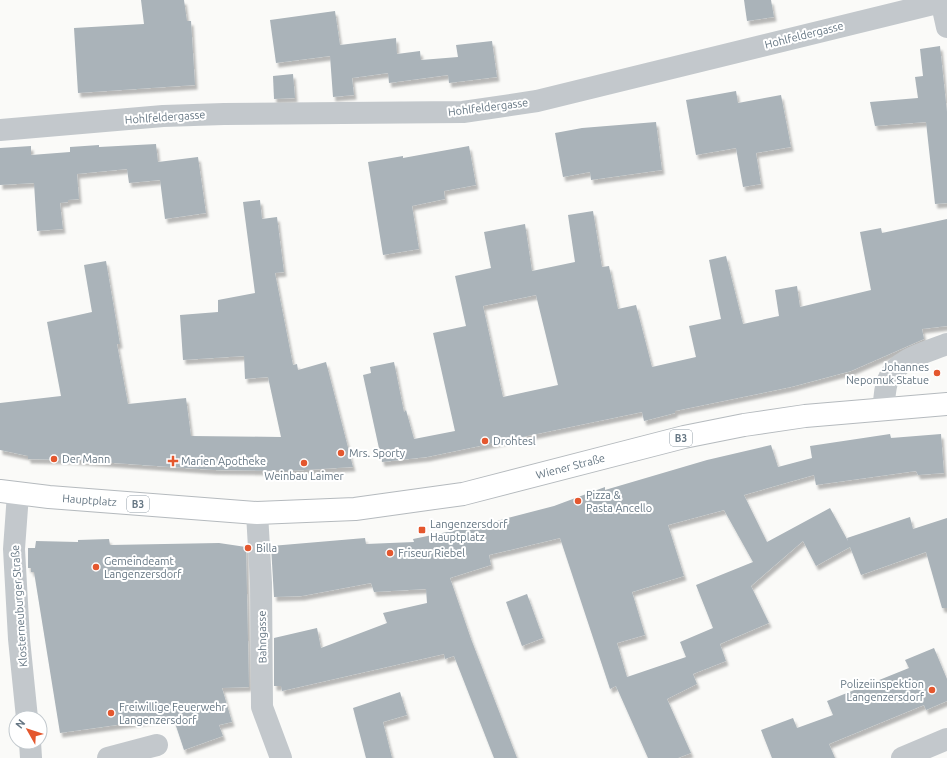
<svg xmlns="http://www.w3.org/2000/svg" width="947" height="758" viewBox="0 0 947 758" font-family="Ubuntu,sans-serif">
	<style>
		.building { fill: #aab3b9; fill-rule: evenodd; filter: url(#shadow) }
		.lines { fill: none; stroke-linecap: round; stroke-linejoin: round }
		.major-casing { stroke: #b5babe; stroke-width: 24 }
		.minor { stroke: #c3c8cc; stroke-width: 22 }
		.major { stroke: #fff; stroke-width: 22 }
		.poi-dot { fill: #e4572e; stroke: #fff; stroke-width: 1.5 }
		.labels { text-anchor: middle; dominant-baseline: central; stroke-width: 4; stroke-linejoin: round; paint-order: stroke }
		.shield { fill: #fff; stroke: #939fa8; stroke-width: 1 }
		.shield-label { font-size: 10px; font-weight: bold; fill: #657683 }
		.street-label { font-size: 11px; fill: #657683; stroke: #fff }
		.poi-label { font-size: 11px; fill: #657683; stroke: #fff; text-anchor: start }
	</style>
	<defs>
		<filter id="shadow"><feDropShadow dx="2.5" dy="4.5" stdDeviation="1" flood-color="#0004"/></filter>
	</defs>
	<rect width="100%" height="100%" fill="#fafaf8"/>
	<g class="building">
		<path d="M 141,0 L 184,0 L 187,21 L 191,21 L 195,85 L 78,93 L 74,28 L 144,24 Z"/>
		<path d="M 744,0 L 771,0 L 774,17 L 747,21 Z"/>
		<path d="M 335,11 L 340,45 L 396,38 L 397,54 L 420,51 L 421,60 L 458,57 L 456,45 L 492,41 L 497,77 L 449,83 L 448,75 L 389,83 L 388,73 L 352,78 L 354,95 L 333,97 L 330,56 L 276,63 L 270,20 Z"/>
		<path d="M 940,46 L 947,112 L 947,203 L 935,204 L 926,122 L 875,126 L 870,102 L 918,98 L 915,77 L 923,76 L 920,49 Z"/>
		<path d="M 293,74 L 295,98 L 274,99 L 273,76 Z"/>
		<path d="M 736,91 L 738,103 L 781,95 L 791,147 L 756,153 L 761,184 L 743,187 L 736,148 L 696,155 L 686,100 Z"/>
		<path d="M 656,122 L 662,170 L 591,180 L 590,172 L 563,177 L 555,133 L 582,128 Z"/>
		<path d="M 156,144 L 158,162 L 198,157 L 206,213 L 165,219 L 160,180 L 129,183 L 127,169 L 77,174 L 79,199 L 68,200 L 68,202 L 60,203 L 63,229 L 37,231 L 34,183 L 0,185 L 0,148 L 31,146 L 31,155 L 70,152 L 70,147 L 99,145 L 99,147 Z"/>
		<path d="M 469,146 L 476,185 L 444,191 L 445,199 L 412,206 L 419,249 L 383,255 L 368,162 L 403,156 L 403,158 Z"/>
		<path d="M 260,200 L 262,219 L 277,217 L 284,272 L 275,273 L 293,365 L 297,364 L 298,370 L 326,362 L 353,467 L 288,471 L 214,470 L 71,460 L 28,459 L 28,456 L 0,450 L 0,403 L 61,396 L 47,322 L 92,312 L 84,265 L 106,261 L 120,344 L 117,344 L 128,404 L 186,398 L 191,436 L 281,437 L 268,377 L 245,379 L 244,356 L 183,360 L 180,315 L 218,312 L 218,300 L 255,293 L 243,202 Z"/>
		<path d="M 593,211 L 602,267 L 609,266 L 618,309 L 636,305 L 652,367 L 696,357 L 689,326 L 721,319 L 709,260 L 726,256 L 743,324 L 779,316 L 775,290 L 797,286 L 800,307 L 871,290 L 860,232 L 881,228 L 882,233 L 947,219 L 947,326 L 922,329 L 924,339 L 851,371 L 791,387 L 675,411 L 675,413 L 644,421 L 642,412 L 427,457 L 382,462 L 363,375 L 371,373 L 370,367 L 394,362 L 404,412 L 406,410 L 414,439 L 455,431 L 433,333 L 466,326 L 455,276 L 491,268 L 484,232 L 525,224 L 532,271 L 575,262 L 568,215 ZM 536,295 L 558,385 L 503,397 L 483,306 Z"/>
		<path d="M 890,434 L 891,438 L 941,434 L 944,473 L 918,475 L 916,471 L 816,485 L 814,475 L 744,495 L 767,542 L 830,508 L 848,541 L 847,538 L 910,517 L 913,529 L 947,518 L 947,608 L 942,608 L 926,552 L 861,575 L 850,547 L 816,566 L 803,541 L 751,586 L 769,623 L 720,644 L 726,661 L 693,674 L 697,684 L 667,699 L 691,753 L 678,758 L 648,758 L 616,686 L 610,689 L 560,538 L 489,555 L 491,565 L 450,578 L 471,639 L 517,758 L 494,758 L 454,656 L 445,659 L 444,654 L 282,691 L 281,686 L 274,686 L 274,638 L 317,628 L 321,648 L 387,623 L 383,613 L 427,603 L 426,589 L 374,592 L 371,583 L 302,596 L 274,597 L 271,546 L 365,538 L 366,544 L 414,542 L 413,539 L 481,525 L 554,506 L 605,487 L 605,490 L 707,460 L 771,445 L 778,467 L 812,458 L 810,446 ZM 724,510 L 753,562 L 696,585 L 713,628 L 680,642 L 686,657 L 627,677 L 617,643 L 645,635 L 632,592 L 684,576 L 668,525 Z"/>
		<path d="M 109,539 L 110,545 L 219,543 L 246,547 L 249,687 L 222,688 L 232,722 L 219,725 L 223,736 L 184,750 L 173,717 L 60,733 L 34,572 L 31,572 L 31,568 L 28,568 L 28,548 L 35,548 L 36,541 L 78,542 L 78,540 Z"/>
		<path d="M 527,594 L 543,638 L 522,646 L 506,602 Z"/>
		<path d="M 934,648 L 947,679 L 947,701 L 926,710 L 924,705 L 829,744 L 835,758 L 772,758 L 761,730 L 793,718 L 797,728 L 833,715 L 827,701 L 909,668 L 905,660 Z"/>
		<path d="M 400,692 L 407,715 L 383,722 L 392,758 L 366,758 L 353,708 Z"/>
	</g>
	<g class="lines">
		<g class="major-casing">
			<g id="major">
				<path id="s1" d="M 0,491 L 49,497 L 257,513 L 355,509 L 463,494 L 684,437 L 744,425 L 805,416 L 947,404"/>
			</g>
		</g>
		<g class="minor">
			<path d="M 941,0 L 947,27"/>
			<path d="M 0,130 L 163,116 L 224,114 L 463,112 L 537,101 L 941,2"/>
			<path d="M 883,409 C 885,400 884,386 889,378 C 899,358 928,352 947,344"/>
			<path d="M 18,494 L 14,549 L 19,639 L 27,718"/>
			<path d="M 257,513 L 261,583 L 262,707 L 281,758"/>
			<path d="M 30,742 L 31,758"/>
			<path d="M 108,758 L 157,745"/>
			<path d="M 902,758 L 947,739"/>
		</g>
		<use href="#major" class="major"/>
	</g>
	<g class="poi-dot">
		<circle cx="937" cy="373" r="4"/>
		<circle cx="485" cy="441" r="4"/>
		<circle cx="341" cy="453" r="4"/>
		<circle cx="54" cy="459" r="4"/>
		<path d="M171 455h4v4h4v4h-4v4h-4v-4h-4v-4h4z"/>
		<circle cx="304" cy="463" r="4"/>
		<circle cx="578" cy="501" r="4"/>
		<rect x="418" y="526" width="8" height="8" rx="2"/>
		<circle cx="248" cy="548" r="4"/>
		<circle cx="390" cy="553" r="4"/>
		<circle cx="96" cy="567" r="4"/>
		<circle cx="932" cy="690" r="4"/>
		<circle cx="111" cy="713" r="4"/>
	</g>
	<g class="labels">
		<g class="shield">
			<rect x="670" y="430" width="22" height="16" rx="3"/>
			<rect x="127" y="496" width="22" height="16" rx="3"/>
		</g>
		<g class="shield-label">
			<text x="681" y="438">B3</text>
			<text x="138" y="504">B3</text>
		</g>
		<g class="street-label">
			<text transform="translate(804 35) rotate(-14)">Hohlfeldergasse</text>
			<text transform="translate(488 107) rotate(-7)">Hohlfeldergasse</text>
			<text transform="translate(165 117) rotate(-4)">Hohlfeldergasse</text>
			<text stroke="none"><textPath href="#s1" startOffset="576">Wiener Straße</textPath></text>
			<text stroke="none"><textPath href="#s1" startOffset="90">Hauptplatz</textPath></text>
			<text transform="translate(19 606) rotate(-94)">Klosterneuburger Straße</text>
			<text transform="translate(262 637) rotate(-91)">Bahngasse</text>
		</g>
		<g class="poi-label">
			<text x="929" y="367" text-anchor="end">Johannes<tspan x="929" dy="13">Nepomuk Statue</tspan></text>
			<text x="493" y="441">Drohtesl</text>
			<text x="349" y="453">Mrs. Sporty</text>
			<text x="62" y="459">Der Mann</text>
			<text x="181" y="461">Marien Apotheke</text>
			<text x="304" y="476" text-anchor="middle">Weinbau Laimer</text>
			<text x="586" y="495">Pizza &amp;<tspan x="586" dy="13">Pasta Ancello</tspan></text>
			<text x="430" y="524">Langenzersdorf<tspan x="430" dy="13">Hauptplatz</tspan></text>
			<text x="256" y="548">Billa</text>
			<text x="398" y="553">Friseur Riebel</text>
			<text x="104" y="561">Gemeindeamt<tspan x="104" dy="13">Langenzersdorf</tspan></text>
			<text x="924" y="684" text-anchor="end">Polizeiinspektion<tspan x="924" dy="13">Langenzersdorf</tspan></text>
			<text x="119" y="707">Freiwillige Feuerwehr<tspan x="119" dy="13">Langenzersdorf</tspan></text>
		</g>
	</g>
	<g transform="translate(28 730) rotate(309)"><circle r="19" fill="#ffffff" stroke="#c1c8cd"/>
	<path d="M0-3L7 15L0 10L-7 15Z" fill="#e4572e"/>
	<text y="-6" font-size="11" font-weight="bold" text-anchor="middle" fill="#657683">N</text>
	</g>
</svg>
